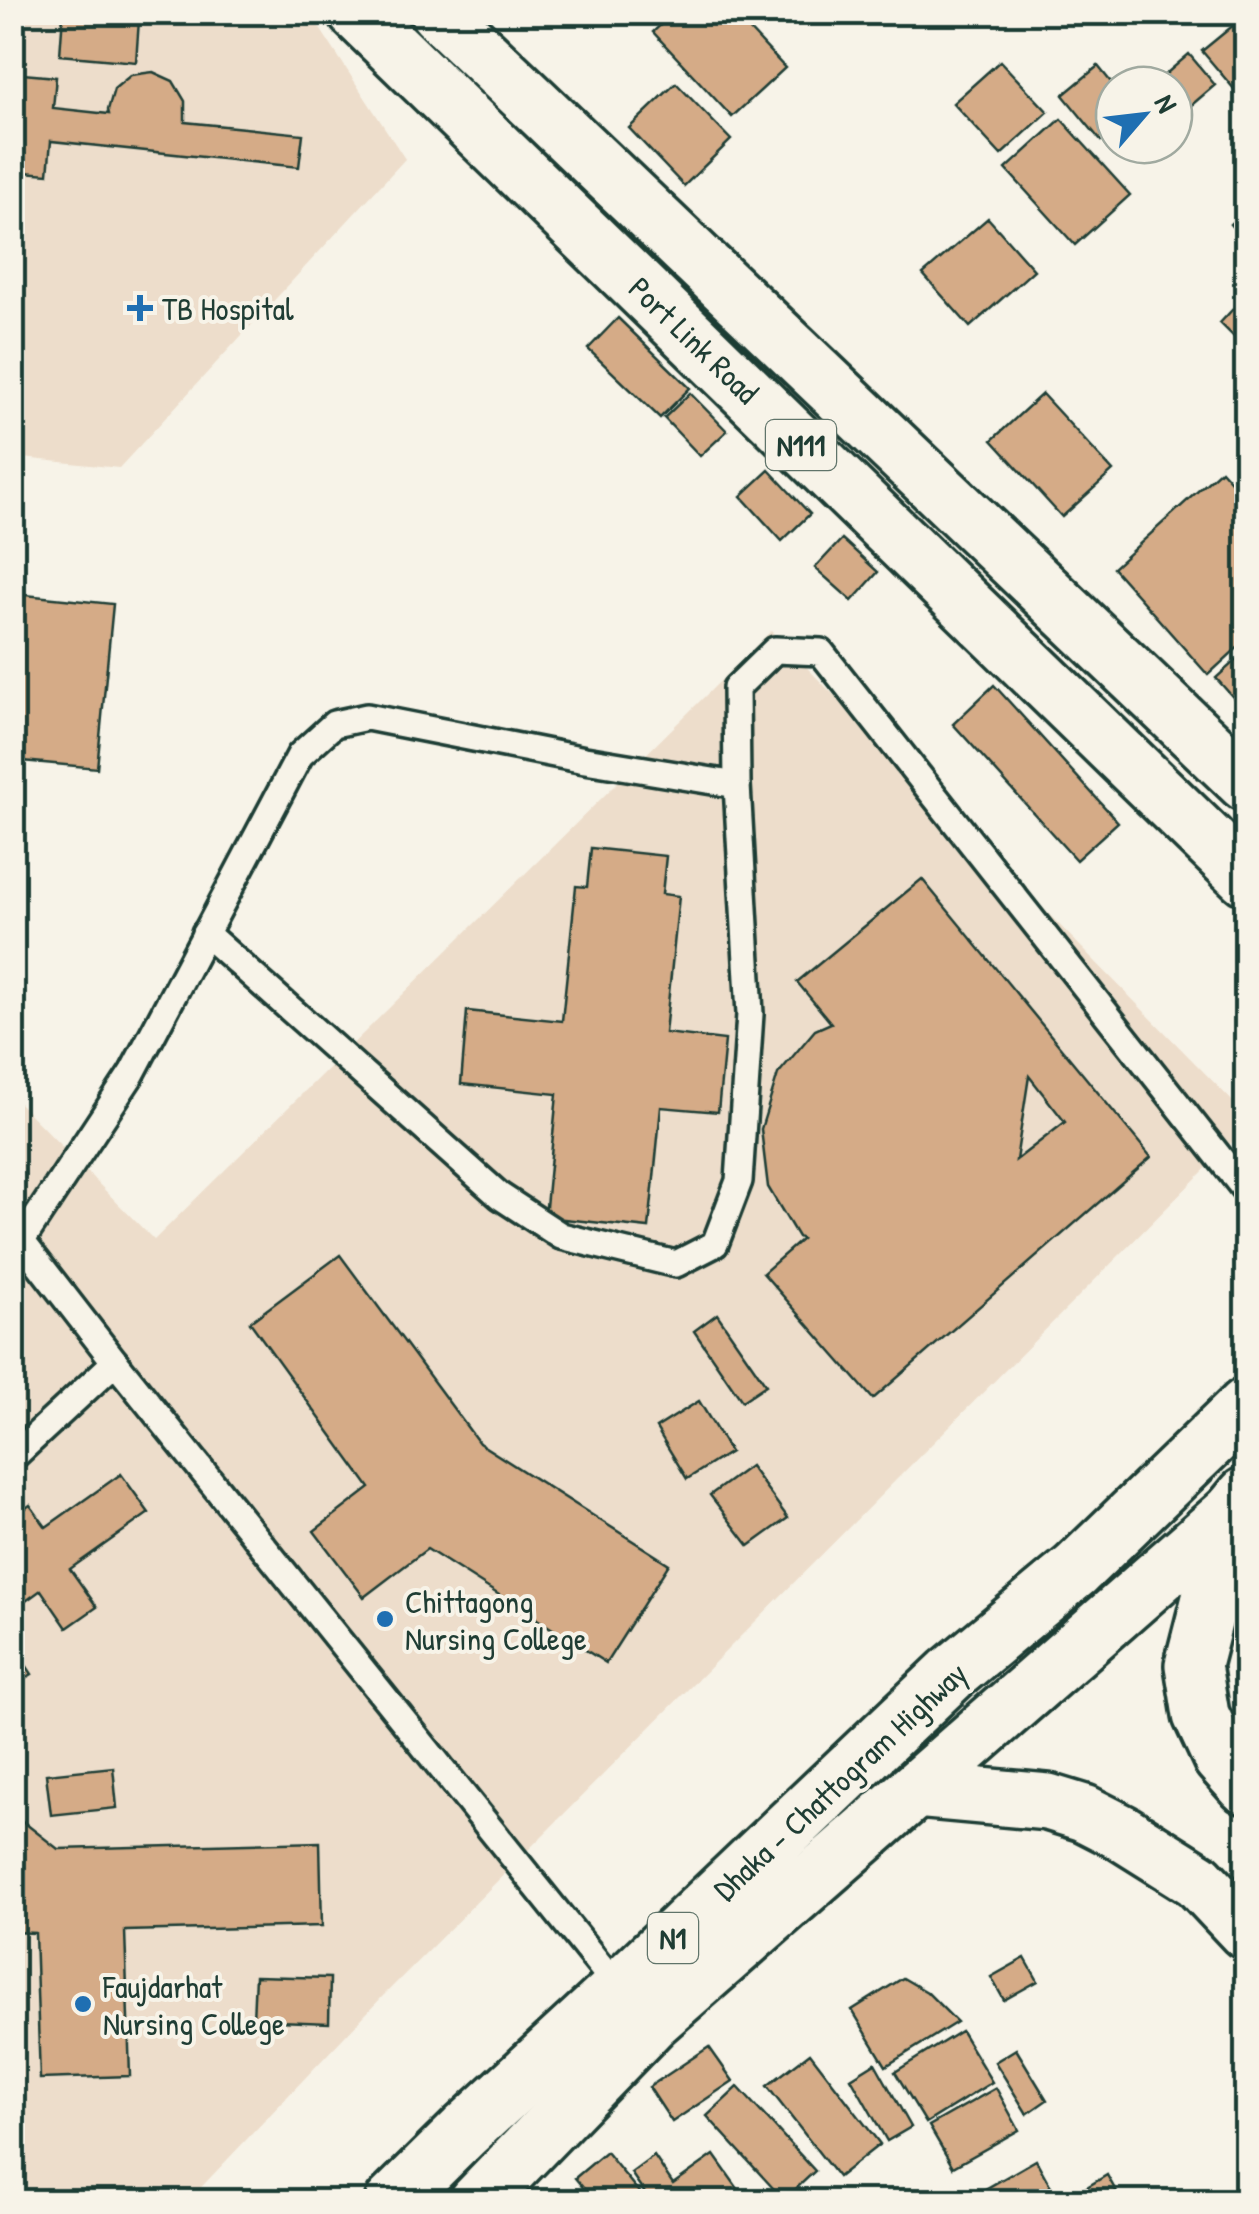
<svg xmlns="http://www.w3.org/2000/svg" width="1259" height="2214" viewBox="0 0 1259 2214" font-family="'Patrick Hand',sans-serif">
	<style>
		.built { fill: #edddcb }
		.building { fill: #d5ab87; stroke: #1f3d34; stroke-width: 2.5; fill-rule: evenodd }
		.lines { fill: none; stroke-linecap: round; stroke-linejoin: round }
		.service-casing { stroke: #1f3d34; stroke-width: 32 }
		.primary-casing { stroke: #1f3d34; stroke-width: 62 }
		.trunk-casing { stroke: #1f3d34; stroke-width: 62 }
		.service { stroke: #f7f3e8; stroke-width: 25 }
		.primary { stroke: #f7f3e8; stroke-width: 55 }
		.trunk { stroke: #f7f3e8; stroke-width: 55 }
		.poi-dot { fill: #1f6fb2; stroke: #f7f3e8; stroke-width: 4 }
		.labels { text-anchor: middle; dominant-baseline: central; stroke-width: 8; stroke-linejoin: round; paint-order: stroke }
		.shield { fill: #f7f3e8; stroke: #60746a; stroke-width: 2.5 }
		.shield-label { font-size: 30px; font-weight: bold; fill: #1f3d34 }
		.poi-label { font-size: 32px; fill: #1f3d34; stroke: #f7f3e8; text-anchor: start }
		.street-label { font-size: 32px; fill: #1f3d34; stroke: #f7f3e8 }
	</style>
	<rect width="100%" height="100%" fill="#f7f3e8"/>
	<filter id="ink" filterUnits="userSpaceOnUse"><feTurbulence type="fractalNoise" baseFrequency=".01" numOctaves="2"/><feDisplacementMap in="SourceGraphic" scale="20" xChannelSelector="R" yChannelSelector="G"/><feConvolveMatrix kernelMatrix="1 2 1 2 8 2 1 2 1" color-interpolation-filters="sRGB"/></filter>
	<g filter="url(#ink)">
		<g class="built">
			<path d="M 13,13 L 310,13 L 405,159 L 119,468 L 13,457 Z"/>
			<path d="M 771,631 L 1246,1115 L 1246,1128 L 382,1997 L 188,2201 L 35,2202 L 12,2168 L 12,1096 L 154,1240 Z"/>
		</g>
		<g class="building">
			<path d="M 674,12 L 733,12 L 785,68 L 732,117 L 653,32 Z"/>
			<path d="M 63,14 L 139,20 L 136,62 L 60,55 Z"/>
			<path d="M 1246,15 L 1246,103 L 1202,51 Z"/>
			<path d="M 1189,54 L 1215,85 L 1174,120 L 1174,85 L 1153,85 Z"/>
			<path d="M 1000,61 L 1048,112 L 1001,155 L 953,103 Z"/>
			<path d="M 1098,66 L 1114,86 L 1114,130 L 1101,141 L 1063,95 Z"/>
			<path d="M 153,72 L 173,81 L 185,101 L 185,122 L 303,134 L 299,167 L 51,141 L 48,174 L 12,171 L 12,73 L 56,77 L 53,108 L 109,114 L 108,110 L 114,89 L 131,75 Z"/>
			<path d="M 676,83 L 731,140 L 684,186 L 629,128 Z"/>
			<path d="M 1061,119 L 1130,195 L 1075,245 L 1006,169 Z"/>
			<path d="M 1246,209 L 1246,243 L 1230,224 Z"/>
			<path d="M 988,218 L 1034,270 L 970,327 L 923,274 Z"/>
			<path d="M 1246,295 L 1246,349 L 1220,323 Z"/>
			<path d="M 618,318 L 690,388 L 660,418 L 588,349 Z"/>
			<path d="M 690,393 L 727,431 L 700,456 L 664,418 Z"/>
			<path d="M 1042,394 L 1113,471 L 1062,517 L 992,440 Z"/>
			<path d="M 769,470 L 810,514 L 782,541 L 741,496 Z"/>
			<path d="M 1221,470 L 1246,498 L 1246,640 L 1208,675 L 1113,568 Z"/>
			<path d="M 842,539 L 878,572 L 852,601 L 815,568 Z"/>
			<path d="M 25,595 L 113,604 L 97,768 L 12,760 Z"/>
			<path d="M 1246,651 L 1246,712 L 1216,678 Z"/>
			<path d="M 994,685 L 1118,822 L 1076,860 L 953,724 Z"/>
			<path d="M 591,848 L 666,856 L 662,894 L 679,896 L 665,1033 L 725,1040 L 718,1112 L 661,1107 L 649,1228 L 545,1217 L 557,1094 L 461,1084 L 467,1011 L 562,1021 L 576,886 L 587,887 Z"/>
			<path d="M 922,879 L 1151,1157 L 873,1399 L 763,1273 L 802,1239 L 798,1237 L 768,1187 L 761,1129 L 778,1074 L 815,1030 L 831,1023 L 797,982 ZM 1029,1076 L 1065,1122 L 1016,1160 Z"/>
			<path d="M 340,1255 L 479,1443 L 669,1564 L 606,1663 L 427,1549 L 364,1597 L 314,1531 L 370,1488 L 250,1322 Z"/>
			<path d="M 717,1314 L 766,1385 L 742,1401 L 694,1331 Z"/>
			<path d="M 699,1401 L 730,1452 L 687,1479 L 656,1428 Z"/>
			<path d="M 750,1466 L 788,1518 L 749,1546 L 710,1495 Z"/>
			<path d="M 121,1474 L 149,1513 L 70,1569 L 97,1607 L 67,1628 L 41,1590 L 12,1611 L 12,1552 L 20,1546 L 12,1535 L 12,1518 L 30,1505 L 46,1527 Z"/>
			<path d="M 12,1644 L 32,1674 L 12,1686 Z"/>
			<path d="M 113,1767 L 117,1808 L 51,1815 L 46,1774 Z"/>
			<path d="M 12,1813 L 58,1849 L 320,1842 L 322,1926 L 125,1931 L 130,2076 L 40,2079 L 35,1933 L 12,1932 Z"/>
			<path d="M 1025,1958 L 1038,1981 L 1004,2000 L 991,1977 Z"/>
			<path d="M 255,1976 L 330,1978 L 329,2023 L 253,2020 Z"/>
			<path d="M 903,1978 L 927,1992 L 957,2022 L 886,2066 L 852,2010 Z"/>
			<path d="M 961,2031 L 992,2082 L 926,2123 L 895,2072 Z"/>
			<path d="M 709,2047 L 733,2081 L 672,2122 L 649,2087 Z"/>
			<path d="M 1016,2049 L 1047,2100 L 1027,2114 L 995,2062 Z"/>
			<path d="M 810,2053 L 880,2144 L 838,2177 L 767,2086 Z"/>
			<path d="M 875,2063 L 911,2127 L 887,2141 L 851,2078 Z"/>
			<path d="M 738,2087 L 815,2171 L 784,2200 L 707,2116 Z"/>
			<path d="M 996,2088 L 1019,2130 L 953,2167 L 929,2126 Z"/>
			<path d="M 606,2152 L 647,2202 L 595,2202 L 575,2178 Z"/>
			<path d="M 714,2155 L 741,2193 L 729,2202 L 651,2202 L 631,2173 L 654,2156 L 673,2184 Z"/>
			<path d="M 1036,2160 L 1059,2202 L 970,2202 L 968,2199 Z"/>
			<path d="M 1107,2175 L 1122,2202 L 1089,2202 L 1082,2190 Z"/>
		</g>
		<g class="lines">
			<g class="service-casing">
				<g id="service">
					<path d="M 205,933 L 500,1196 L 561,1236 L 676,1264 L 715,1244 L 739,1181 L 750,1014 L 737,785 L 736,688 L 775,650 L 821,652 L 1246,1191"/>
					<path d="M 12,1229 L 115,1362 L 619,1989"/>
					<path d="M 22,1240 L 132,1073 L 300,755 L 334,724 L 367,717 L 585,760 L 737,785"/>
					<path d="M 12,1458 L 115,1362"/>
				</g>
			</g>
			<g class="primary-casing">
				<g id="primary">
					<path d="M 1232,1512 L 1193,1665 L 1201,1715 L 1221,1758 L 1246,1786"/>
					<path d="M 916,1790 L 1048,1802 L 1084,1813 L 1123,1833 L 1198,1880 L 1246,1931"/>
				</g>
			</g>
			<g class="trunk-casing">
				<g id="trunk">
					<path d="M 356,12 L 1246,877"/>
					<path d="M 438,12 L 1246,783"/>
					<path d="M 393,2202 L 465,2131 L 619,1989 L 951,1674 L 1076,1570 L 1246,1406"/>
					<path d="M 477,2202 L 653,2020 L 1232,1512 L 1246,1495"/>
				</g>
			</g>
			<use href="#service" class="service"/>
			<use href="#primary" class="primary"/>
			<use href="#trunk" class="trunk"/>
		</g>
	</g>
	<g class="poi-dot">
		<path d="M135 293h10v10h10v10h-10v10h-10v-10h-10v-10h10z"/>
		<circle cx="385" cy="1619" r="10"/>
		<circle cx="83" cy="2004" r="10"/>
	</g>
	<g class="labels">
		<g class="shield">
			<rect x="766" y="420" width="70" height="50" rx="8"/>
			<rect x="648" y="1913" width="50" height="50" rx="8"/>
		</g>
		<g class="shield-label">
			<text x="801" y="445">N111</text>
			<text x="673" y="1938">N1</text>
		</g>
		<g class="poi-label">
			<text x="162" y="308">TB Hospital</text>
			<text x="405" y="1601">Chittagong<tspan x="405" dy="37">Nursing College</tspan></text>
			<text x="103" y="1986">Faujdarhat<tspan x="103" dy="37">Nursing College</tspan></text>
		</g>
		<g class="street-label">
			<text transform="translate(694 340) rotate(44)">Port Link Road</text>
			<text transform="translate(840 1781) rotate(-43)">Dhaka - Chattogram Highway</text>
		</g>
	</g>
	<rect width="1259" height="2214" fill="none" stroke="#f7f3e8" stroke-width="50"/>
	<rect x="25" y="25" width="1209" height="2164" fill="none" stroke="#1f3d34" stroke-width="4" filter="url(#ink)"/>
	<g transform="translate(1144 115) rotate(62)"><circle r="48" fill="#f7f3e8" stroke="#a1aaa0" stroke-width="2.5"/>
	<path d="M0-8L18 38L0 25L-18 38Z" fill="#1f6fb2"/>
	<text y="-15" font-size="28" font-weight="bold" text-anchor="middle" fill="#1f3d34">N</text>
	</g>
</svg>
